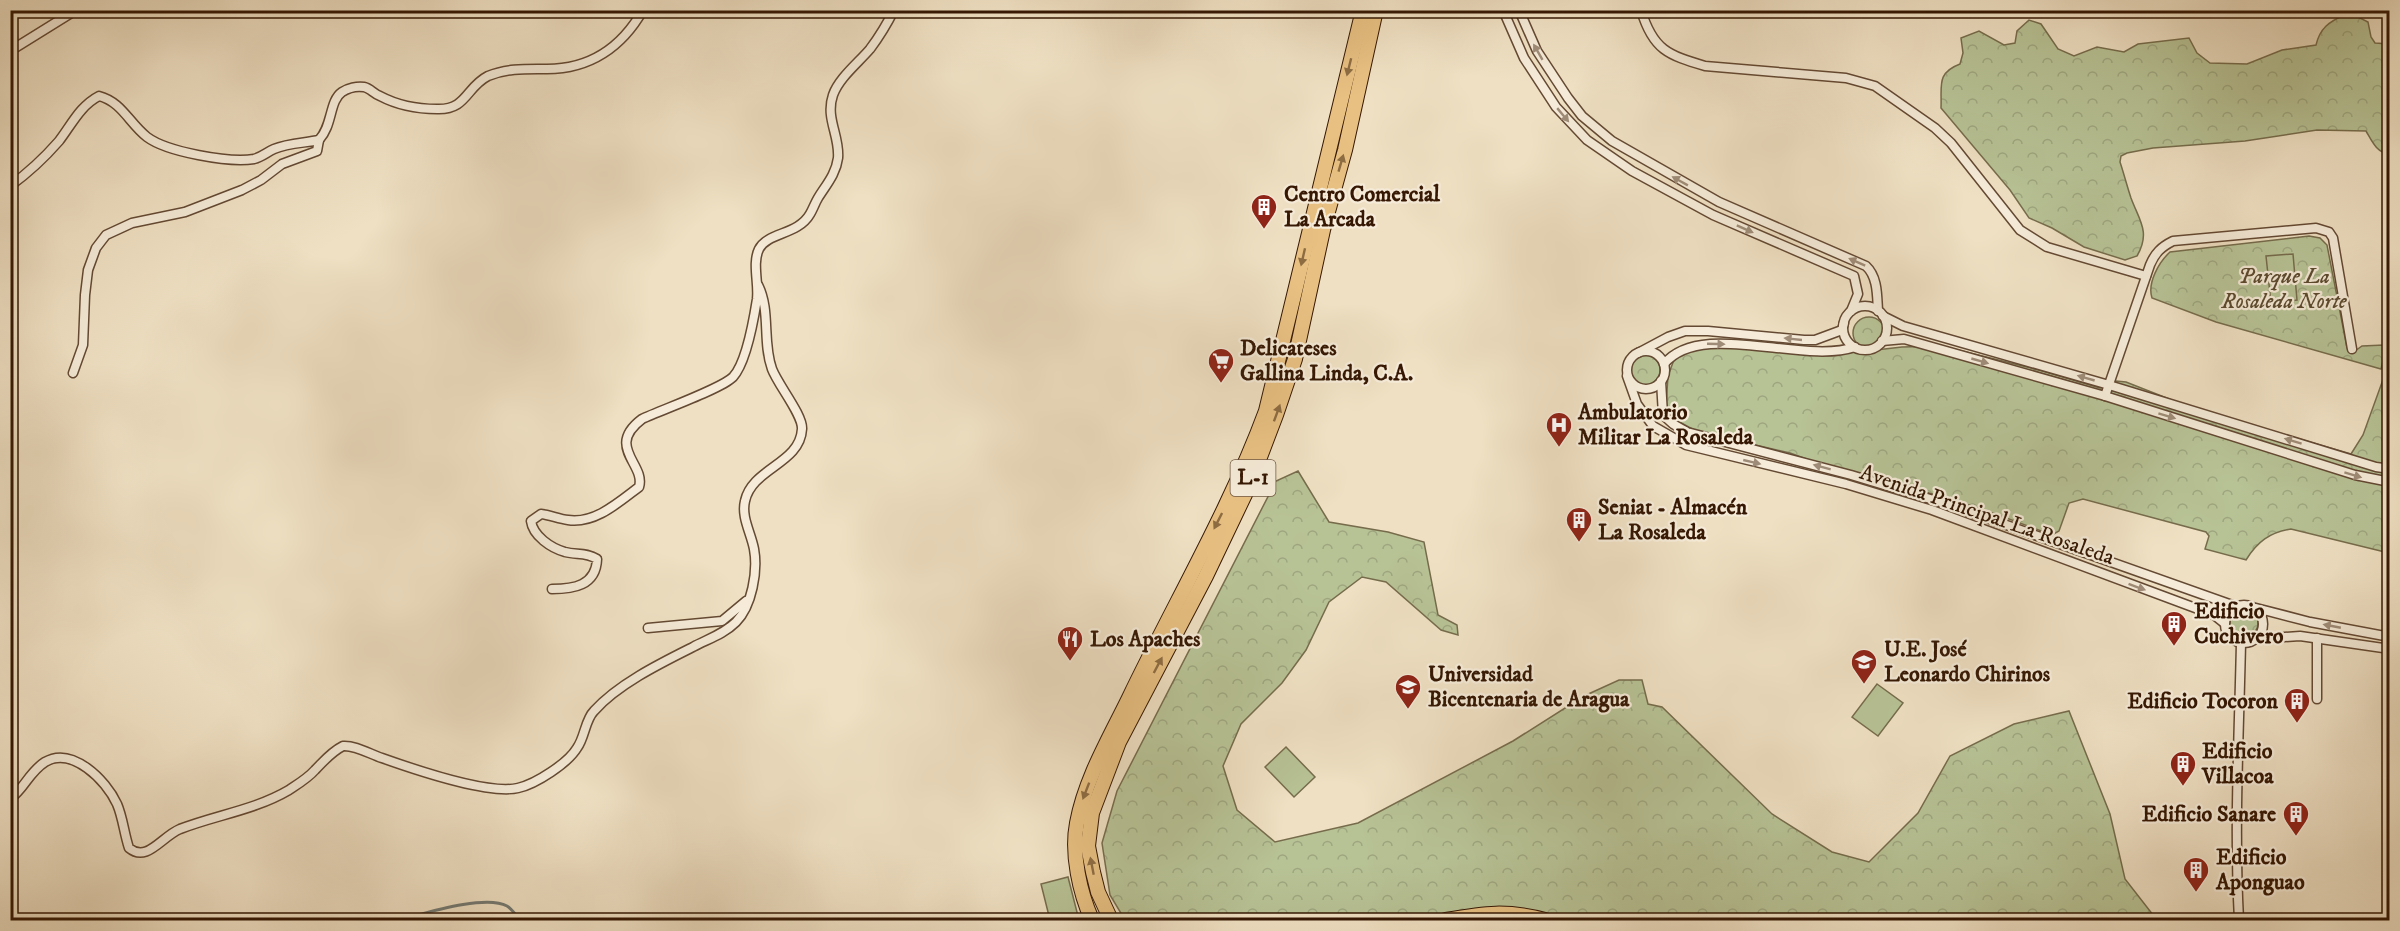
<svg xmlns="http://www.w3.org/2000/svg" width="2400" height="931" viewBox="0 0 2400 931" font-family="'IM FELL DW Pica',serif">
	<style>
		.park { fill: url(#park-crowns); stroke: #766c4c; stroke-width: 1.5 }
		.pitch { fill: #b7c295; stroke: #766c4c; stroke-width: 1.5 }
		.lines { fill: none; stroke-linecap: round; stroke-linejoin: round }
		.stream { stroke: #737973; stroke-width: 3 }
		.street-casing { stroke: #644933; stroke-width: 11 }
		.primary-casing { stroke: #351703; stroke-width: 16 }
		.street { stroke: #f5ebd8; stroke-width: 8 }
		.primary { stroke: #e8c082; stroke-width: 14 }
		.oneway { fill: #9f8c78 }
		.oneway2 { fill: #8e6c42 }
		.labels { text-anchor: middle; dominant-baseline: central; stroke-width: 4.5; stroke-linejoin: round; paint-order: stroke }
		.shield { fill: #f5ebd8; stroke: #6f5743; stroke-width: 1.5 }
		.shield-label { font-size: 21px; font-weight: bold; fill: #351703 }
		.poi-label { font-size: 22px; font-weight: bold; fill: #351703; stroke: #f5ebd8; text-anchor: start }
		.park-label { font-size: 22px; font-style: italic; fill: #5c4a2f; stroke: #f5ebd8 }
		.street-label { font-size: 22px; fill: #351703; stroke: #f5ebd8 }
	</style>
	<defs>
		<pattern id="park-crowns" width="20" height="18" patternUnits="userSpaceOnUse" patternTransform="scale(1.5)"><rect width="20" height="18" fill="#b7c295"/><path d="M2 6a3 3 0 1 1 6 0M12 15a3 3 0 1 1 6 0" fill="none" stroke="#9ea67f"/></pattern>
	</defs>
	<rect width="100%" height="100%" fill="#efe0c3"/>
	<filter id="stains"><feTurbulence type="fractalNoise" baseFrequency=".00333" numOctaves="4"/><feColorMatrix values="0 0 0 0 .2 0 0 0 0 .09 0 0 0 0 .02 0 0 0 .5 -.17"/></filter>
	<radialGradient id="worn" r=".72"><stop offset=".6" stop-color="#630" stop-opacity="0"/><stop offset="1" stop-color="#630" stop-opacity=".3"/></radialGradient>
	<g class="park">
		<path d="M 2344,15 L 2358,17 L 2368,22 L 2371,37 L 2375,43 L 2389,44 L 2389,154 C 2376,152 2372,141 2366,131 L 2317,130 L 2245,141 L 2153,148 L 2127,153 L 2121,156 L 2120,162 C 2124,174 2127,186 2131,198 C 2139,220 2151,232 2137,256 L 2125,260 L 2084,247 L 2052,228 L 2029,218 L 2010,190 L 1941,108 C 1942,86 1936,73 1960,64 L 1963,53 L 1961,38 L 1979,31 L 2004,45 L 2015,43 L 2017,31 L 2029,20 L 2041,24 L 2058,49 L 2074,56 L 2097,47 L 2124,52 L 2138,44 L 2189,38 L 2197,53 L 2210,63 L 2247,64 L 2282,50 L 2316,45 C 2320,28 2329,22 2344,15 Z"/>
		<path d="M 2309,236 L 2320,238 L 2327,245 L 2347,348 L 2355,351 L 2362,346 L 2384,345 L 2386,349 L 2381,369 L 2216,322 L 2152,298 C 2147,283 2159,262 2170,252 Z"/>
		<circle cx="1869" cy="333" r="16"/>
		<path d="M 1755,346 L 1867,351 L 1902,347 L 1942,346 L 2043,371 L 2100,388 L 2116,381 L 2126,382 L 2187,406 L 2351,454 L 2363,435 L 2389,363 L 2389,553 L 2291,529 C 2270,532 2257,542 2246,560 L 2205,549 L 2209,536 L 2206,532 L 2083,499 L 2069,503 L 2059,531 L 2052,535 L 1982,509 L 1889,481 L 1823,465 L 1790,453 L 1696,431 L 1672,418 L 1666,406 L 1668,376 L 1675,357 L 1694,349 Z"/>
		<circle cx="1645" cy="370" r="15"/>
		<path d="M 1298,471 L 1329,522 L 1388,532 L 1424,542 L 1438,615 L 1457,625 L 1458,635 L 1441,630 L 1386,582 L 1362,577 L 1329,602 L 1306,650 L 1282,683 L 1241,724 L 1223,766 L 1237,810 L 1275,842 L 1358,823 L 1513,741 L 1584,696 L 1619,680 L 1642,680 L 1648,704 L 1662,707 L 1772,814 L 1832,852 L 1869,862 L 1918,813 L 1950,756 L 2014,724 L 2069,711 L 2110,814 L 2125,879 L 2157,920 L 1549,920 L 1530,913 L 1450,920 L 1125,920 L 1110,895 L 1102,843 L 1117,791 L 1276,481 Z"/>
		<circle cx="2244" cy="623" r="14"/>
	</g>
	<g class="pitch">
		<path d="M 2293,254 L 2297,300 L 2271,303 L 2266,256 Z"/>
		<path d="M 1877,684 L 1903,703 L 1878,736 L 1852,717 Z"/>
		<path d="M 1286,747 L 1315,777 L 1294,797 L 1265,767 Z"/>
		<path d="M 1068,877 L 1079,920 L 1050,920 L 1041,884 Z"/>
	</g>
	<g class="lines">
		<path class="stream" d="M 399,920 C 423,914 485,894 507,906 C 512,909 517,917 520,920"/>
		<g class="street-casing">
			<g id="street">
				<path d="M 1503,10 L 1524,58 L 1556,107 L 1587,140 L 1632,171 L 1713,215 L 1854,276 L 1858,294 L 1851,311"/>
				<path d="M 1519,10 L 1537,51 L 1568,98 L 1582,116 L 1612,141 L 1719,202 L 1866,266 C 1878,277 1877,296 1878,311"/>
				<path d="M 1641,10 C 1653,50 1668,55 1705,66 L 1846,78 L 1875,86 L 1935,128 L 1951,143 L 2020,230 L 2047,247 L 2146,276"/>
				<path d="M 10,51 L 76,10"/>
				<path d="M 10,186 C 28,173 45,157 59,141 C 72,124 80,106 99,96 C 122,102 129,123 147,137 C 167,152 229,163 254,159 C 262,157 267,152 274,149 C 288,143 305,143 319,140 C 333,125 329,101 342,92 C 348,88 357,86 364,87 C 370,88 374,94 380,96 C 397,105 419,109 437,109 C 467,110 466,87 488,76 C 507,68 527,69 547,69 C 590,69 622,47 643,10"/>
				<circle cx="1865" cy="328" r="22"/>
				<path d="M 1883,316 L 1903,326 L 2109,385 L 2376,467 L 2390,469"/>
				<path d="M 1882,341 L 1904,339 L 2105,396 L 2355,475 L 2390,482"/>
				<circle cx="1646" cy="370" r="19"/>
				<path d="M 1638,353 L 1668,337 L 1685,331 L 1708,331 L 1804,340 L 1815,340 L 1842,330 L 1844,323"/>
				<path d="M 1664,364 C 1701,319 1802,365 1855,347"/>
				<path d="M 73,373 L 83,345 L 85,295 L 88,270 L 96,248 L 106,235 L 132,223 L 185,212 L 242,190 L 261,180 L 282,164 L 317,151 L 319,140"/>
				<path d="M 1627,376 L 1637,404 L 1653,426 L 1686,445 L 1846,484 L 1932,510 L 2198,609 L 2214,615 L 2224,623"/>
				<path d="M 1661,381 L 1663,415 L 1673,424 L 1687,432 L 1851,475 L 1950,505 L 2235,606"/>
				<path d="M 2105,396 L 2150,265 C 2155,253 2161,247 2173,241 L 2316,228 L 2329,232 L 2333,238 L 2352,349"/>
				<path d="M 552,589 C 573,589 596,586 597,559 C 586,552 577,555 565,552 C 551,548 533,536 531,521 L 541,514 C 550,515 559,519 568,520 C 595,524 619,502 639,487 C 646,464 605,447 642,419 C 661,410 721,389 733,377 C 746,363 754,318 757,299 C 759,284 752,263 759,249 C 768,232 798,235 810,214 C 813,209 815,203 818,198 C 826,185 836,174 838,158 C 840,136 825,118 833,95 C 839,78 858,63 870,49 C 879,37 887,24 894,10"/>
				<circle cx="2244" cy="624" r="19"/>
				<path d="M 2256,608 L 2310,622 L 2390,637"/>
				<path d="M 648,628 L 722,621 L 746,601"/>
				<path d="M 2317,638 L 2317,699"/>
				<path d="M 2256,639 L 2300,636 L 2390,649"/>
				<path d="M 10,799 C 25,788 29,772 45,762 C 72,746 106,780 117,804 C 123,818 124,833 129,848 C 147,863 161,837 180,829 C 216,815 255,810 289,790 C 298,784 308,778 315,770 C 324,761 331,752 343,746 C 355,745 370,754 382,758 C 413,769 488,795 518,788 C 536,784 568,763 577,748 C 585,737 585,720 594,711 C 618,684 661,663 693,647 C 708,639 724,634 736,622 C 752,606 758,571 754,549 C 751,533 741,517 745,501 C 752,468 800,464 802,429 C 803,415 778,385 772,369 C 762,341 771,311 758,285"/>
				<path d="M 2239,920 C 2234,828 2239,736 2241,643"/>
			</g>
		</g>
		<g class="primary-casing">
			<g id="primary">
				<path d="M 1092,920 C 1080,893 1071,854 1077,823 C 1085,779 1110,737 1129,698 C 1175,602 1229,511 1266,411 L 1363,10"/>
				<path d="M 1111,920 L 1098,892 L 1093,872 L 1088,846 L 1092,813 L 1119,742 L 1206,576 L 1249,486 L 1276,415 L 1295,359 L 1323,230 L 1345,150 L 1376,10"/>
				<path d="M 1446,920 C 1486,913 1506,910 1545,920"/>
			</g>
		</g>
		<use href="#street" class="street"/>
		<use href="#primary" class="primary"/>
	</g>
	<defs><path id="oneway-solid" d="M-6-.8H1V-3.2L6.5 0L1 3.2V.8H-6Z" transform="scale(1.5)"/></defs>
	<g class="oneway">
		<use href="#oneway-solid" transform="translate(1538 52) rotate(-120)"/>
		<use href="#oneway-solid" transform="translate(1563 115) rotate(50)"/>
		<use href="#oneway-solid" transform="translate(1680 181) rotate(-151)"/>
		<use href="#oneway-solid" transform="translate(1745 229) rotate(24)"/>
		<use href="#oneway-solid" transform="translate(1857 262) rotate(-156)"/>
		<use href="#oneway-solid" transform="translate(1793 339) rotate(-174)"/>
		<use href="#oneway-solid" transform="translate(1716 344) rotate(2)"/>
		<use href="#oneway-solid" transform="translate(1980 361) rotate(16)"/>
		<use href="#oneway-solid" transform="translate(2086 378) rotate(-164)"/>
		<use href="#oneway-solid" transform="translate(2167 416) rotate(17)"/>
		<use href="#oneway-solid" transform="translate(2293 441) rotate(-163)"/>
		<use href="#oneway-solid" transform="translate(1752 462) rotate(13)"/>
		<use href="#oneway-solid" transform="translate(1822 467) rotate(-165)"/>
		<use href="#oneway-solid" transform="translate(2353 475) rotate(17)"/>
		<use href="#oneway-solid" transform="translate(2137 587) rotate(20)"/>
		<use href="#oneway-solid" transform="translate(2332 626) rotate(-169)"/>
	</g>
	<g class="oneway2">
		<use href="#oneway-solid" transform="translate(1349 67) rotate(104)"/>
		<use href="#oneway-solid" transform="translate(1341 163) rotate(-74)"/>
		<use href="#oneway-solid" transform="translate(1303 257) rotate(103)"/>
		<use href="#oneway-solid" transform="translate(1277 413) rotate(-70)"/>
		<use href="#oneway-solid" transform="translate(1218 521) rotate(117)"/>
		<use href="#oneway-solid" transform="translate(1158 665) rotate(-62)"/>
		<use href="#oneway-solid" transform="translate(1086 791) rotate(111)"/>
		<use href="#oneway-solid" transform="translate(1092 866) rotate(-101)"/>
	</g>
	<defs>
		<g id="building-pin" transform="scale(1.35)"><path d="M0 17L-7.5 6A9.5 9.5 0 1 1 7.5 6Z" fill="#8f2418" stroke="#f5ebd8"/><path d="M-4-6H4V6H1V3H-1V6H-4ZM-2.5-4.3h1.7v1.8h-1.7ZM.8-4.3h1.7v1.8H.8ZM-2.5-1h1.7V.8h-1.7ZM.8-1h1.7V.8H.8Z" fill="#fff"/></g>
		<g id="supermarket-pin" transform="scale(1.35)"><path d="M0 17L-7.5 6A9.5 9.5 0 1 1 7.5 6Z" fill="#8f2418" stroke="#f5ebd8"/><path d="M-6-5.5h2.5l.6 2H6L4.5 2H-2.5L-4.4-4H-6ZM-1.5 3.2a1.3 1.3 0 1 0 .1 0ZM3 3.2a1.3 1.3 0 1 0 .1 0Z" fill="#fff"/></g>
		<g id="hospital-pin" transform="scale(1.35)"><path d="M0 17L-7.5 6A9.5 9.5 0 1 1 7.5 6Z" fill="#8f2418" stroke="#f5ebd8"/><path d="M-5-5h3v3.5h4V-5h3V5h-3V1.5h-4V5h-3Z" fill="#fff"/></g>
		<g id="restaurant-pin" transform="scale(1.35)"><path d="M0 17L-7.5 6A9.5 9.5 0 1 1 7.5 6Z" fill="#8f2418" stroke="#f5ebd8"/><path d="M-5-6h1v4h1v-4h1v4h1v-4h1v5L-1.5 .5V6h-2V.5L-5-1ZM5-6V6H3V1.5H1.5Q1.5-4 5-6Z" fill="#fff"/></g>
		<g id="school-pin" transform="scale(1.35)"><path d="M0 17L-7.5 6A9.5 9.5 0 1 1 7.5 6Z" fill="#8f2418" stroke="#f5ebd8"/><path d="M0-5L7-2L0 1L-7-2ZM-4 1L0 2.5L4 1V4Q0 6-4 4Z" fill="#fff"/></g>
		<g id="university-pin" transform="scale(1.35)"><path d="M0 17L-7.5 6A9.5 9.5 0 1 1 7.5 6Z" fill="#8f2418" stroke="#f5ebd8"/><path d="M0-5L7-2L0 1L-7-2ZM-4 1L0 2.5L4 1V4Q0 6-4 4Z" fill="#fff"/></g>
	</defs>
	<g fill-rule="evenodd">
		<use href="#building-pin" x="1264" y="207"/>
		<use href="#supermarket-pin" x="1221" y="361"/>
		<use href="#hospital-pin" x="1559" y="425"/>
		<use href="#building-pin" x="1579" y="520"/>
		<use href="#building-pin" x="2174" y="624"/>
		<use href="#restaurant-pin" x="1070" y="639"/>
		<use href="#school-pin" x="1864" y="662"/>
		<use href="#university-pin" x="1408" y="687"/>
		<use href="#building-pin" x="2297" y="701"/>
		<use href="#building-pin" x="2183" y="764"/>
		<use href="#building-pin" x="2296" y="814"/>
		<use href="#building-pin" x="2196" y="870"/>
	</g>
	<g class="labels">
		<rect class="shield" x="1230.5" y="460" width="45" height="36" rx="4.5"/>
		<g class="shield-label">
			<text x="1253" y="478">L-1</text>
		</g>
		<g class="poi-label">
			<text x="1284" y="194">Centro Comercial<tspan x="1284" dy="25">La Arcada</tspan></text>
			<text x="1240" y="348">Delicateses<tspan x="1240" dy="25">Gallina Linda, C.A.</tspan></text>
			<text x="1578" y="412">Ambulatorio<tspan x="1578" dy="25">Militar La Rosaleda</tspan></text>
			<text x="1598" y="507">Seniat - Almacén<tspan x="1598" dy="25">La Rosaleda</tspan></text>
			<text x="2194" y="611">Edificio<tspan x="2194" dy="25">Cuchivero</tspan></text>
			<text x="1090" y="639">Los Apaches</text>
			<text x="1884" y="649">U.E. José<tspan x="1884" dy="25">Leonardo Chirinos</tspan></text>
			<text x="1428" y="674">Universidad<tspan x="1428" dy="25">Bicentenaria de Aragua</tspan></text>
			<text x="2278" y="701" text-anchor="end">Edificio Tocoron</text>
			<text x="2202" y="751">Edificio<tspan x="2202" dy="25">Villacoa</tspan></text>
			<text x="2276" y="814" text-anchor="end">Edificio Sanare</text>
			<text x="2216" y="857">Edificio<tspan x="2216" dy="25">Aponguao</tspan></text>
		</g>
		<g class="park-label">
			<text x="2284" y="276">Parque La<tspan x="2284" dy="25">Rosaleda Norte</tspan></text>
		</g>
		<g class="street-label">
			<text transform="translate(1987 515) rotate(19)">Avenida Principal La Rosaleda</text>
		</g>
	</g>
	<rect width="2400" height="931" fill="none" stroke="#efe0c3" stroke-width="36"/>
	<rect x="12" y="12" width="2376" height="907" fill="none" stroke="#351703" stroke-width="3"/>
	<rect x="18" y="18" width="2364" height="895" fill="none" stroke="#351703" stroke-width="1.5"/>
	<rect width="100%" height="100%" filter="url(#stains)"/>
	<rect width="100%" height="100%" fill="url(#worn)"/>
</svg>
